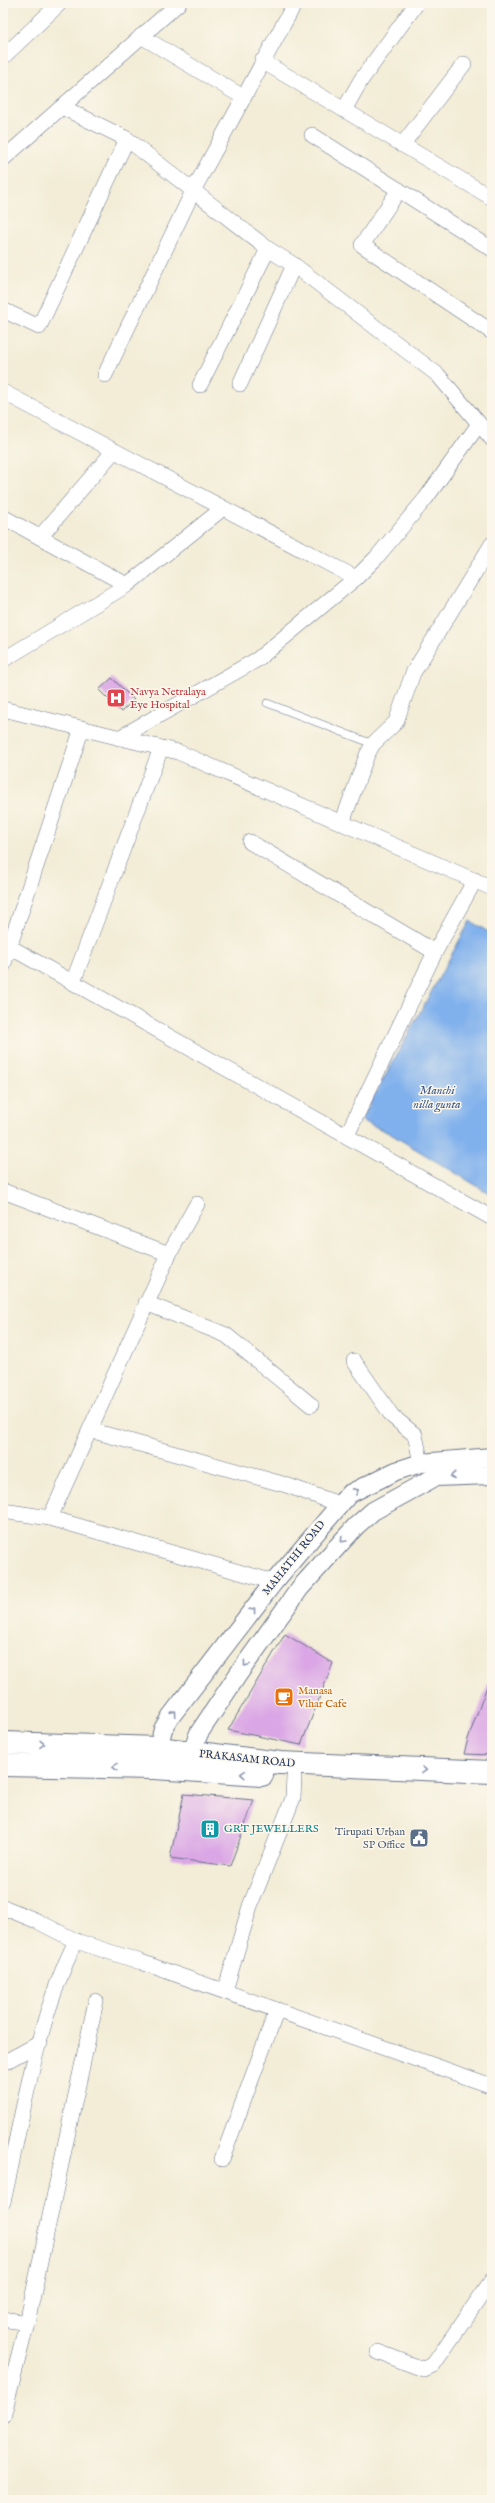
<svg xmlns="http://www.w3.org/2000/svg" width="495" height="2503" viewBox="0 0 495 2503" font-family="'IM FELL English',serif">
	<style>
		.water { fill: #81b1ec; stroke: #4e70a5 }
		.building { fill: #daa6e5 }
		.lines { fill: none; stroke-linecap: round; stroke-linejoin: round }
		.service-casing { stroke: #677288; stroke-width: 8 }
		.minor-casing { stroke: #677288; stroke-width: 16 }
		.tertiary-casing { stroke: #677288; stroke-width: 20 }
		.primary-casing { stroke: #677288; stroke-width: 24 }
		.service { stroke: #fff; stroke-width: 7 }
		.minor { stroke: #fff; stroke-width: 15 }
		.tertiary { stroke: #fff; stroke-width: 18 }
		.primary { stroke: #fff; stroke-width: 22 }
		.oneway { stroke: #8d97ae }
		.labels { text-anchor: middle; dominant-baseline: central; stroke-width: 3; stroke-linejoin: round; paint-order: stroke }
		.health-label { font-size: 11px; fill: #be3a42; stroke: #fbf7ec; text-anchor: start }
		.street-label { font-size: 11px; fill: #1b2f5e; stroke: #fbf7ec }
		.food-label { font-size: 11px; fill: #c56008; stroke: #fbf7ec; text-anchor: start }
		.culture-label { font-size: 11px; fill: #0d838f; stroke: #fbf7ec; text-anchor: start }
		.service-label { font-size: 11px; fill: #4e5e75; stroke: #fbf7ec; text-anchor: end }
		.water-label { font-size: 12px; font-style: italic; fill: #3a5689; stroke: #fbf7ec }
	</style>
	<rect width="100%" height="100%" fill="#fbf7ec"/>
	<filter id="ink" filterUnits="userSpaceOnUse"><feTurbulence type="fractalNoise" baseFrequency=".025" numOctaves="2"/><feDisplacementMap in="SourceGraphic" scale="8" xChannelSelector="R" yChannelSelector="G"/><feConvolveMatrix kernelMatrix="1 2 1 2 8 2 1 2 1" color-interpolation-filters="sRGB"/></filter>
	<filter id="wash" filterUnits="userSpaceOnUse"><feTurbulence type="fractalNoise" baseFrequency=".012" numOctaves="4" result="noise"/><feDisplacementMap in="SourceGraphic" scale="16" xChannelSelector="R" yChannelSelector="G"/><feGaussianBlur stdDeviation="0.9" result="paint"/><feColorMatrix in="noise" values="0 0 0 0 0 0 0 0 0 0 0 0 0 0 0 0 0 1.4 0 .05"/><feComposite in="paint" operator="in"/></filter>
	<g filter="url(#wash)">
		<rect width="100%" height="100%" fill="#f3edd7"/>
		<path class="water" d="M 470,921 L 492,934 L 492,1195 L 389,1133 L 361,1120 Z"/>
		<g id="blocks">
			<g class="building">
				<path d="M 112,678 L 134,700 L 121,712 L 99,690 Z"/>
				<path d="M 285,1634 L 333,1663 L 301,1745 L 228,1730 Z"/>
				<path d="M 490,1678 L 492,1755 L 464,1754 L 468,1739 Z"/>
				<path d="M 184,1794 L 254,1800 L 230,1866 L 170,1858 Z"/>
			</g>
		</g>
	</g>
	<g filter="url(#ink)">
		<use href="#blocks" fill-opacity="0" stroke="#677288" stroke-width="1"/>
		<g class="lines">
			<g class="service-casing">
				<path id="service" d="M 267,703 L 373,744"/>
			</g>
			<g class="minor-casing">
				<g id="minor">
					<path d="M 141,36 L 243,97"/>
					<path d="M 3,57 L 60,3"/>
					<path d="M 262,61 L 492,198"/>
					<path d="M 62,107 L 127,139"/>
					<path d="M 344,110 L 361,80 L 417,3"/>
					<path d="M 312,135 L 492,249"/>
					<path d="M 402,145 L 464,64"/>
					<path d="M 3,159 L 179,3"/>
					<path d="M 399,190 L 362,245 L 492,332"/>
					<path d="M 3,310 L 39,327 L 127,139 L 268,249 L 294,265 L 438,375 L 492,439"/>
					<path d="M 105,375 L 194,189 L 295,3"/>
					<path d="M 240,384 L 294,265"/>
					<path d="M 200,385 L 268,249"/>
					<path d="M 3,392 L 356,578"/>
					<path d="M 3,517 L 127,585 L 222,509"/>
					<path d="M 40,537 L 113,452"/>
					<path d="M 3,660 L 127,585"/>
					<path d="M 3,709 L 178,752 L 492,888"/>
					<path d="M 119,738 L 258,659 L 356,578 L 376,558 L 426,498 L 479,424"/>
					<path d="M 342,823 L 367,755 L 373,744 L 396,722 L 413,673 L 492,544"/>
					<path d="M 250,842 L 435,952"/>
					<path d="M 8,946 L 492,1218"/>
					<path d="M 3,966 L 82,728"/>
					<path d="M 73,982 L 161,748"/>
					<path d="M 347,1135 L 435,952 L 475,880"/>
					<path d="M 3,1191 L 169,1254 L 197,1204"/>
					<path d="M 146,1303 L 226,1335 L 311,1405"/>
					<path d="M 354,1361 L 392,1416 L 415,1435 L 421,1463"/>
					<path d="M 90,1430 L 286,1485 L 339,1504"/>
					<path d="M 3,1511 L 50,1518 L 274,1582"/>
					<path d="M 50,1518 L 169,1254"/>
					<path d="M 3,1907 L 37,1921 L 76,1941 L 141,1962 L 492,2086"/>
					<path d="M 225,1991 L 250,1906 L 293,1798 L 294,1777"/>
					<path d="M 3,2063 L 40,2043"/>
					<path d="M 222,2159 L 277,2010"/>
					<path d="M 3,2202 C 23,2115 36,2021 76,1941"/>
					<path d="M 3,2319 L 27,2323"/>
					<path d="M 378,2352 L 423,2369 L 433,2365 L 492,2280"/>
					<path d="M 3,2417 L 27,2323 L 96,2001"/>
				</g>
			</g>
			<g class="tertiary-casing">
				<g id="tertiary">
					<path d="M 155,1762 L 163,1729 L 171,1716 L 274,1582 L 349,1494 L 396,1471 L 421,1463 L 492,1457"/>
					<path d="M 186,1765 L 199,1733 L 239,1673 L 300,1588 L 356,1526 L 373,1511 L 435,1477 L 492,1475"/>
				</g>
			</g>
			<g class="primary-casing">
				<g id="primary">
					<path d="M 3,1743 L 158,1748 L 280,1763 L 492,1772"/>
					<path d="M 3,1765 L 154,1768 L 262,1775"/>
				</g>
			</g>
			<use href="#service" class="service"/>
			<use href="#minor" class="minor"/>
			<use href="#tertiary" class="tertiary"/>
			<use href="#primary" class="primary"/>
		</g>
		<defs><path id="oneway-chevron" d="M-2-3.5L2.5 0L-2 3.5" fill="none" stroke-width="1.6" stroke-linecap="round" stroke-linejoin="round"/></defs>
		<g class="oneway">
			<use href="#oneway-chevron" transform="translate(453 1476) rotate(178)"/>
			<use href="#oneway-chevron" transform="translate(356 1491) rotate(-28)"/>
			<use href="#oneway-chevron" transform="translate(343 1540) rotate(133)"/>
			<use href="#oneway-chevron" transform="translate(253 1610) rotate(-53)"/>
			<use href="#oneway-chevron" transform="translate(246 1664) rotate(126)"/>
			<use href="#oneway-chevron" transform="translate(174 1713) rotate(-54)"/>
			<use href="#oneway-chevron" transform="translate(42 1744) rotate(1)"/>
			<use href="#oneway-chevron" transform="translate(115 1767) rotate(-178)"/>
			<use href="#oneway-chevron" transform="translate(424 1770) rotate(1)"/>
			<use href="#oneway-chevron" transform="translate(243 1774) rotate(-177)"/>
		</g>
	</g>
	<defs>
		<g id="hospital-square" transform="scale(1)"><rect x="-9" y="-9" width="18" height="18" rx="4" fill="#e0444e" stroke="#fbf7ec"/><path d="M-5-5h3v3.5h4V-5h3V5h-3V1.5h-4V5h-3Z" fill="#fff"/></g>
		<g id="cafe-square" transform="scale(1)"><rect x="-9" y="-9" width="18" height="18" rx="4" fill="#e8710a" stroke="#fbf7ec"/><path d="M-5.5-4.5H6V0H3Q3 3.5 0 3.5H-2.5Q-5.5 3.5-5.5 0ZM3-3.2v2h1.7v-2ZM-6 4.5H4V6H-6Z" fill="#fff"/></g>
		<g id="building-square" transform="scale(1)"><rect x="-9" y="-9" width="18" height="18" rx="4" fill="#0f9aa8" stroke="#fbf7ec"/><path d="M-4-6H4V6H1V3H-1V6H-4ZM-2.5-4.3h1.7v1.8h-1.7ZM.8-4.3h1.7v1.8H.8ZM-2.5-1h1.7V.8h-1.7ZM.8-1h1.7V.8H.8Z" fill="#fff"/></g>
		<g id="civic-square" transform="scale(1)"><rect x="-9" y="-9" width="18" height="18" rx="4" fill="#5c6f8a" stroke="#fbf7ec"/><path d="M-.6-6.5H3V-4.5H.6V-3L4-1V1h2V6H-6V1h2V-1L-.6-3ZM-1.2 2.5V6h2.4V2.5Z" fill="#fff"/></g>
	</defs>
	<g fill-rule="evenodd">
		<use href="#hospital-square" x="116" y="698"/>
		<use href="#cafe-square" x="284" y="1697"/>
		<use href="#building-square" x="210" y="1829"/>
		<use href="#civic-square" x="419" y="1838"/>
	</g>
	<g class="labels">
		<g class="health-label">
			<text x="130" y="692">Navya Netralaya<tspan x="130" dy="13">Eye Hospital</tspan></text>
		</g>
		<g class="street-label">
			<text transform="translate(294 1558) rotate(-51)">MAHATHI ROAD</text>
			<text transform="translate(247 1759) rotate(6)">PRAKASAM ROAD</text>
		</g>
		<g class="food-label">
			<text x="298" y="1691">Manasa<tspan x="298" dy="13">Vihar Cafe</tspan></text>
		</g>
		<g class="culture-label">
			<text x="224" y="1829">GRT JEWELLERS</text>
		</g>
		<g class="service-label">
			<text x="405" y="1832">Tirupati Urban<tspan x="405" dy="13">SP Office</tspan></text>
		</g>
		<g class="water-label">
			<text x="437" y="1090">Manchi<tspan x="437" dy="14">nilla gunta</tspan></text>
		</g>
	</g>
	<rect width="495" height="2503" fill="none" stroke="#fbf7ec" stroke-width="16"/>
</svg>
